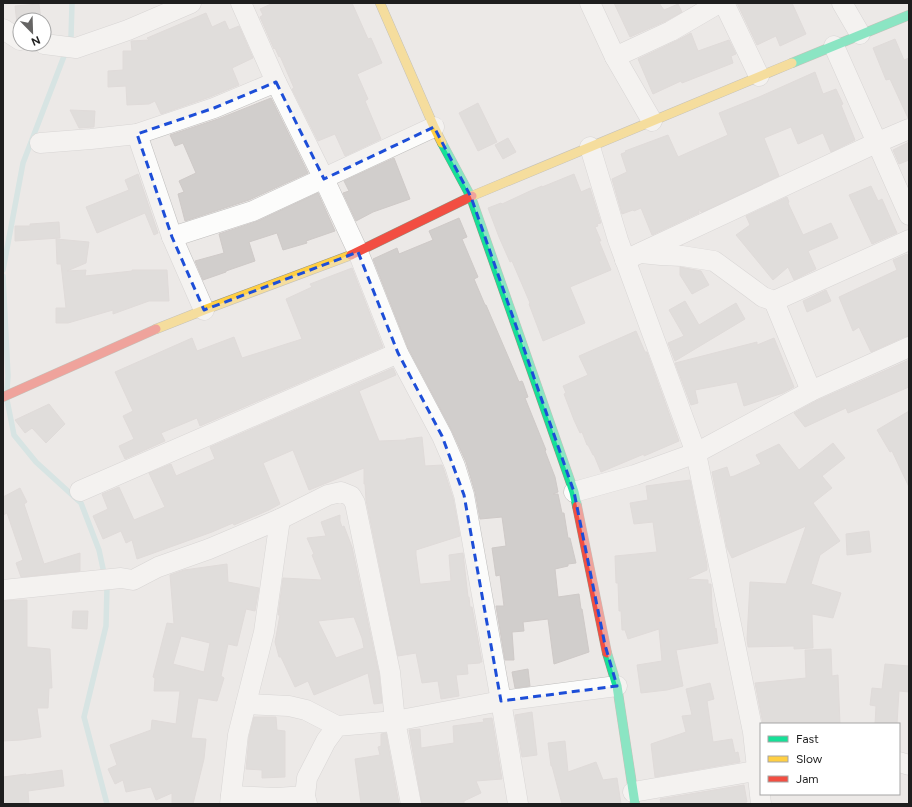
<svg xmlns="http://www.w3.org/2000/svg" width="912" height="807" viewBox="0 0 912 807" font-family="Figtree,sans-serif">
	<style>
		.lines { fill: none; stroke-linecap: round; stroke-linejoin: round }
		.stream { stroke: #bcdedd; stroke-width: 5.5 }
		.building { fill: #d1cecc; stroke: #cfcac8; fill-rule: evenodd }
		.street-casing { stroke: #bfbebd; stroke-width: 21 }
		.fast-casing { stroke: #959280; stroke-width: 10 }
		.slow-casing { stroke: #959280; stroke-width: 10 }
		.jam-casing { stroke: #959280; stroke-width: 10 }
		.street { stroke: #fcfcfb; stroke-width: 20 }
		.fast { stroke: #16e098; stroke-width: 9 }
		.slow { stroke: #ffcf43; stroke-width: 9 }
		.jam { stroke: #f24e42; stroke-width: 9 }
		.marked { fill: none; stroke: #1d4ed8; stroke-width: 3; stroke-dasharray: 8 5; stroke-linejoin: round }
	</style>
	<rect width="100%" height="100%" fill="#ece9e7"/>
	<g class="lines">
		<g class="stream">
			<path d="M 3,270 L 23,163 L 71,38 L 72,3"/>
			<path d="M 3,276 L 8,376 L 7,389"/>
			<path d="M 7,400 L 14,435 L 36,462 L 81,503 L 99,550 L 107,587 L 106,626 L 84,717 L 107,804"/>
		</g>
	</g>
	<g class="building">
		<path d="M 273,3 L 352,3 L 368,39 L 371,38 L 382,63 L 357,74 L 368,99 L 365,101 L 381,139 L 345,156 L 335,134 L 318,141 L 292,89 L 294,88 L 280,56 L 279,57 L 275,48 L 274,49 L 260,17 L 263,15 L 260,9 Z"/>
		<path d="M 614,3 L 659,3 L 664,10 L 678,4 L 682,12 L 666,21 L 630,37 Z"/>
		<path d="M 737,3 L 792,3 L 806,34 L 780,46 L 776,36 L 757,45 Z"/>
		<path d="M 39,4 L 41,20 L 20,20 L 20,26 L 17,24 L 15,6 Z"/>
		<path d="M 206,13 L 212,27 L 225,21 L 229,30 L 239,26 L 253,58 L 232,68 L 239,85 L 210,97 L 161,114 L 155,101 L 149,104 L 127,105 L 126,86 L 108,87 L 108,71 L 123,70 L 123,51 L 132,51 L 131,41 L 149,40 L 147,38 Z"/>
		<path d="M 691,33 L 698,51 L 729,40 L 736,54 L 731,56 L 733,63 L 682,83 L 681,81 L 653,94 L 638,59 L 676,41 Z"/>
		<path d="M 895,39 L 904,60 L 909,58 L 909,118 L 908,118 L 890,79 L 886,80 L 873,48 Z"/>
		<path d="M 815,72 L 823,94 L 836,89 L 843,104 L 841,105 L 855,140 L 831,152 L 823,133 L 798,144 L 791,127 L 764,138 L 779,176 L 702,212 L 701,212 L 699,209 L 699,213 L 652,235 L 641,208 L 634,211 L 633,210 L 622,214 L 612,179 L 627,172 L 621,154 L 626,152 L 625,151 L 668,135 L 678,157 L 728,135 L 719,113 L 759,97 Z"/>
		<path d="M 271,98 L 308,173 L 249,200 L 185,221 L 178,194 L 184,192 L 179,181 L 196,173 L 183,143 L 175,146 L 170,135 L 218,119 Z"/>
		<path d="M 478,103 L 497,142 L 478,151 L 459,113 Z"/>
		<path d="M 70,110 L 95,111 L 94,127 L 79,128 Z"/>
		<path d="M 508,138 L 516,152 L 503,159 L 495,145 Z"/>
		<path d="M 909,142 L 909,160 L 899,164 L 893,150 Z"/>
		<path d="M 394,158 L 410,199 L 373,212 L 356,221 L 343,193 L 349,191 L 344,181 Z"/>
		<path d="M 138,174 L 158,233 L 154,235 L 145,213 L 97,233 L 86,207 L 129,190 L 125,180 Z"/>
		<path d="M 574,174 L 581,192 L 590,188 L 601,223 L 597,224 L 598,226 L 595,227 L 601,241 L 599,241 L 611,270 L 570,287 L 585,323 L 543,341 L 529,304 L 530,303 L 512,261 L 510,262 L 499,237 L 488,208 L 501,203 L 502,204 L 530,191 L 542,186 L 542,187 Z"/>
		<path d="M 871,186 L 878,201 L 882,199 L 897,233 L 872,244 L 849,195 Z"/>
		<path d="M 318,193 L 335,231 L 306,241 L 307,243 L 283,250 L 277,233 L 249,242 L 255,261 L 226,271 L 226,272 L 203,280 L 195,261 L 224,253 L 219,234 L 258,221 Z"/>
		<path d="M 787,197 L 789,202 L 788,203 L 803,235 L 831,223 L 838,238 L 808,251 L 816,269 L 794,280 L 788,267 L 773,280 L 736,235 L 750,225 L 746,216 Z"/>
		<path d="M 459,218 L 467,237 L 462,239 L 478,277 L 474,279 L 485,305 L 486,305 L 519,382 L 522,381 L 523,383 L 528,397 L 525,398 L 546,450 L 545,451 L 555,477 L 558,492 L 553,494 L 558,494 L 562,513 L 564,513 L 568,538 L 570,538 L 576,563 L 568,564 L 568,566 L 555,569 L 558,597 L 579,594 L 581,609 L 582,609 L 589,652 L 554,664 L 548,619 L 523,622 L 524,631 L 512,632 L 514,660 L 505,660 L 496,606 L 504,606 L 500,575 L 496,576 L 492,548 L 506,546 L 502,517 L 480,519 L 475,492 L 466,462 L 452,431 L 408,348 L 373,259 L 397,248 L 399,254 L 433,240 L 429,231 Z"/>
		<path d="M 59,222 L 60,238 L 15,241 L 15,226 L 30,226 L 30,224 Z"/>
		<path d="M 56,239 L 89,242 L 86,263 L 67,271 L 86,270 L 85,276 L 132,271 L 132,270 L 167,270 L 169,301 L 149,301 L 113,314 L 113,310 L 68,323 L 56,323 L 56,308 L 66,308 L 61,264 L 57,264 Z"/>
		<path d="M 907,254 L 909,258 L 909,336 L 904,337 L 871,352 L 859,327 L 853,331 L 839,297 L 897,270 L 893,260 Z"/>
		<path d="M 680,267 L 701,271 L 709,285 L 692,294 L 680,275 Z"/>
		<path d="M 352,268 L 383,347 L 200,426 L 197,418 L 161,433 L 165,441 L 125,459 L 119,446 L 134,439 L 123,416 L 133,411 L 115,372 L 192,338 L 197,351 L 234,337 L 242,358 L 302,339 L 286,299 L 312,287 L 310,284 Z"/>
		<path d="M 826,290 L 831,301 L 807,312 L 803,301 Z"/>
		<path d="M 685,301 L 699,325 L 736,303 L 745,319 L 675,361 L 668,343 L 684,336 L 669,310 Z"/>
		<path d="M 636,331 L 645,352 L 647,352 L 679,441 L 644,456 L 644,454 L 601,472 L 594,455 L 593,455 L 588,445 L 587,445 L 582,432 L 580,433 L 574,420 L 564,394 L 566,393 L 563,386 L 588,375 L 579,356 Z"/>
		<path d="M 774,338 L 794,387 L 783,393 L 744,406 L 737,382 L 695,390 L 698,403 L 691,405 L 675,363 L 757,342 L 757,345 Z"/>
		<path d="M 909,360 L 909,387 L 848,413 L 846,408 L 805,427 L 794,413 L 816,401 Z"/>
		<path d="M 393,368 L 396,375 L 359,391 L 379,441 L 406,440 L 406,439 L 422,437 L 425,466 L 442,465 L 444,470 L 453,498 L 460,536 L 416,550 L 416,555 L 420,584 L 422,584 L 451,581 L 449,555 L 463,553 L 468,597 L 469,597 L 470,607 L 472,607 L 482,662 L 480,662 L 480,663 L 467,664 L 468,674 L 456,675 L 459,696 L 441,699 L 438,681 L 422,683 L 416,653 L 398,656 L 366,500 L 365,484 L 364,484 L 364,468 L 309,490 L 293,450 L 263,463 L 280,504 L 269,510 L 234,525 L 233,523 L 212,532 L 137,559 L 132,540 L 126,543 L 121,531 L 103,539 L 93,516 L 108,509 L 102,494 L 119,487 L 134,520 L 165,507 L 149,473 L 171,464 L 176,476 L 215,459 L 210,447 Z"/>
		<path d="M 49,404 L 65,424 L 46,443 L 32,428 L 25,433 L 15,420 Z"/>
		<path d="M 909,411 L 909,487 L 892,451 L 890,452 L 877,430 Z"/>
		<path d="M 833,443 L 845,458 L 822,476 L 832,488 L 813,503 L 840,541 L 820,555 L 811,584 L 841,593 L 833,618 L 812,614 L 813,648 L 794,649 L 794,646 L 748,647 L 747,639 L 750,582 L 786,584 L 806,526 L 732,558 L 727,548 L 712,472 L 727,467 L 730,477 L 734,476 L 761,464 L 756,455 L 779,444 L 799,470 Z"/>
		<path d="M 690,480 L 707,565 L 707,570 L 687,579 L 708,580 L 708,584 L 711,584 L 712,607 L 715,629 L 716,628 L 718,643 L 676,650 L 683,686 L 667,690 L 641,693 L 637,665 L 662,661 L 659,629 L 628,639 L 625,630 L 622,630 L 621,611 L 619,611 L 618,583 L 616,583 L 615,556 L 657,552 L 653,522 L 634,524 L 630,503 L 648,500 L 646,486 Z"/>
		<path d="M 20,488 L 27,502 L 24,504 L 44,564 L 80,553 L 80,571 L 21,577 L 16,563 L 23,560 L 7,513 L 3,515 L 3,497 Z"/>
		<path d="M 340,515 L 340,521 L 342,527 L 344,526 L 352,547 L 379,674 L 382,703 L 374,704 L 368,673 L 314,695 L 308,681 L 295,687 L 281,657 L 279,657 L 275,642 L 280,615 L 278,615 L 283,578 L 322,580 L 312,555 L 314,554 L 307,538 L 326,536 L 321,522 ZM 354,617 L 362,638 L 364,648 L 336,658 L 318,621 Z"/>
		<path d="M 869,531 L 871,552 L 847,555 L 846,534 Z"/>
		<path d="M 227,564 L 228,582 L 259,588 L 255,611 L 246,609 L 237,646 L 228,644 L 221,676 L 224,678 L 217,701 L 198,698 L 191,738 L 206,739 L 204,759 L 193,804 L 172,804 L 172,793 L 156,800 L 151,787 L 126,792 L 123,780 L 115,784 L 108,769 L 117,765 L 110,745 L 151,730 L 152,720 L 176,724 L 180,691 L 154,691 L 155,678 L 153,677 L 167,623 L 174,624 L 170,575 L 184,570 ZM 181,636 L 210,643 L 204,672 L 173,664 Z"/>
		<path d="M 20,600 L 27,600 L 27,647 L 50,649 L 52,688 L 49,688 L 48,708 L 37,708 L 41,737 L 21,740 L 3,741 L 3,601 Z"/>
		<path d="M 73,611 L 88,611 L 87,629 L 72,628 Z"/>
		<path d="M 831,649 L 832,676 L 838,675 L 840,724 L 763,724 L 755,683 L 806,678 L 805,650 Z"/>
		<path d="M 885,664 L 909,666 L 909,692 L 899,691 L 897,724 L 875,724 L 876,706 L 870,705 L 872,688 L 882,689 Z"/>
		<path d="M 528,669 L 530,686 L 515,688 L 512,672 Z"/>
		<path d="M 710,683 L 714,699 L 707,701 L 713,742 L 732,739 L 735,753 L 738,752 L 740,762 L 655,777 L 651,744 L 686,732 L 682,716 L 692,715 L 686,689 Z"/>
		<path d="M 532,712 L 537,755 L 522,757 L 515,715 Z"/>
		<path d="M 254,717 L 276,717 L 277,730 L 285,731 L 285,777 L 262,778 L 262,770 L 246,769 L 249,737 Z"/>
		<path d="M 492,718 L 502,779 L 476,781 L 481,793 L 464,801 L 464,804 L 447,804 L 447,802 L 422,804 L 409,730 L 420,729 L 421,748 L 454,743 L 453,726 L 484,722 L 483,719 Z"/>
		<path d="M 386,733 L 399,804 L 361,804 L 355,759 L 380,755 L 378,747 L 381,746 L 381,734 Z"/>
		<path d="M 565,741 L 568,772 L 596,762 L 603,780 L 617,778 L 621,804 L 562,804 L 552,766 L 551,766 L 548,743 Z"/>
		<path d="M 62,770 L 64,786 L 28,791 L 29,804 L 3,804 L 3,777 L 26,774 L 26,775 Z"/>
		<path d="M 744,785 L 747,802 L 738,804 L 661,804 L 660,799 Z"/>
	</g>
	<g class="lines">
		<g class="street-casing">
			<g id="street">
				<path d="M 241,3 L 276,82 L 324,179 L 358,252 L 398,353 L 442,436 L 455,466 L 464,495 L 501,701 L 518,804"/>
				<path d="M 590,3 L 615,57 L 652,121"/>
				<path d="M 724,3 L 759,76"/>
				<path d="M 842,3 L 860,34"/>
				<path d="M 3,29 L 20,40"/>
				<path d="M 44,44 L 76,48 L 128,30 L 191,3"/>
				<path d="M 834,46 L 909,215"/>
				<path d="M 615,57 L 671,31 L 719,3"/>
				<path d="M 137,134 L 172,237 L 204,310"/>
				<path d="M 40,143 L 91,139 L 137,134 L 214,108 L 276,82"/>
				<path d="M 590,147 L 618,240 L 696,453 L 753,732 L 761,804"/>
				<path d="M 172,237 L 253,211 L 434,127"/>
				<path d="M 641,253 L 661,255 L 682,256 L 714,261 L 751,288 L 763,297 L 774,301 L 909,240"/>
				<path d="M 625,260 L 876,143 L 909,129"/>
				<path d="M 774,301 L 811,391"/>
				<path d="M 80,491 L 398,353"/>
				<path d="M 574,492 L 635,475 L 696,453 L 811,391 L 909,347"/>
				<path d="M 3,590 L 121,578 L 133,580 L 158,567 L 209,549 L 280,519 L 328,495 L 341,492 L 351,496 L 355,503 L 390,672 L 395,721 L 411,804"/>
				<path d="M 246,704 L 289,706 L 306,710 L 337,726"/>
				<path d="M 899,762 L 909,765"/>
				<path d="M 633,792 L 761,770"/>
				<path d="M 231,796 L 277,798 L 305,796"/>
				<path d="M 230,804 L 238,735 L 264,632 L 280,519"/>
				<path d="M 307,804 L 305,796 L 307,778 L 326,741 L 337,726 L 395,721 L 501,701 L 617,686"/>
			</g>
		</g>
		<g class="fast-casing">
			<g id="fast">
				<path d="M 792,63 L 909,15"/>
				<path d="M 442,143 L 471,197 L 574,492 L 577,506"/>
				<path d="M 607,653 L 617,686 L 635,804"/>
			</g>
		</g>
		<g class="slow-casing">
			<g id="slow">
				<path d="M 380,3 L 434,127 L 442,143"/>
				<path d="M 472,196 L 792,63"/>
				<path d="M 156,329 L 204,310 L 351,255"/>
			</g>
		</g>
		<g class="jam-casing">
			<g id="jam">
				<path d="M 351,255 L 472,196"/>
				<path d="M 3,397 L 156,329"/>
				<path d="M 577,506 L 607,653"/>
			</g>
		</g>
		<use href="#street" class="street"/>
		<use href="#fast" class="fast"/>
		<use href="#slow" class="slow"/>
		<use href="#jam" class="jam"/>
	</g>
	<path d="M0 0H912V807H0ZM 276,82 L 324,179 L 434,127 L 471,197 L 574,492 L 605,645 L 617,686 L 501,701 L 464,495 L 442,436 L 398,353 L 358,252 L 204,310 L 172,237 L 137,134 L 214,108 Z" fill="#ece9e7" fill-opacity=".55" fill-rule="evenodd"/>
	<path class="marked" d="M 276,82 L 324,179 L 434,127 L 471,197 L 574,492 L 605,645 L 617,686 L 501,701 L 464,495 L 442,436 L 398,353 L 358,252 L 204,310 L 172,237 L 137,134 L 214,108 Z"/>
	<rect width="912" height="807" fill="none" stroke="#1e1e1e" stroke-width="8"/>
	<rect x="760" y="723" width="140" height="72" fill="#ffffff" stroke="#a5a5a5"/>
	<rect x="768" y="736" width="20" height="6" fill="#16e098" stroke="#a5a5a5"/>
	<text x="796" y="743" font-size="12" fill="#1e1e1e">Fast</text>
	<rect x="768" y="756" width="20" height="6" fill="#ffcf43" stroke="#a5a5a5"/>
	<text x="796" y="763" font-size="12" fill="#1e1e1e">Slow</text>
	<rect x="768" y="776" width="20" height="6" fill="#f24e42" stroke="#a5a5a5"/>
	<text x="796" y="783" font-size="12" fill="#1e1e1e">Jam</text>
	<g transform="translate(32 32) rotate(157)"><circle r="19" fill="#ffffff" stroke="#a5a5a5"/>
	<path d="M0-3L7 15L0 10L-7 15Z" fill="#666564"/>
	<text y="-6" font-size="11" font-weight="bold" text-anchor="middle" fill="#1e1e1e">N</text>
	</g>
</svg>
